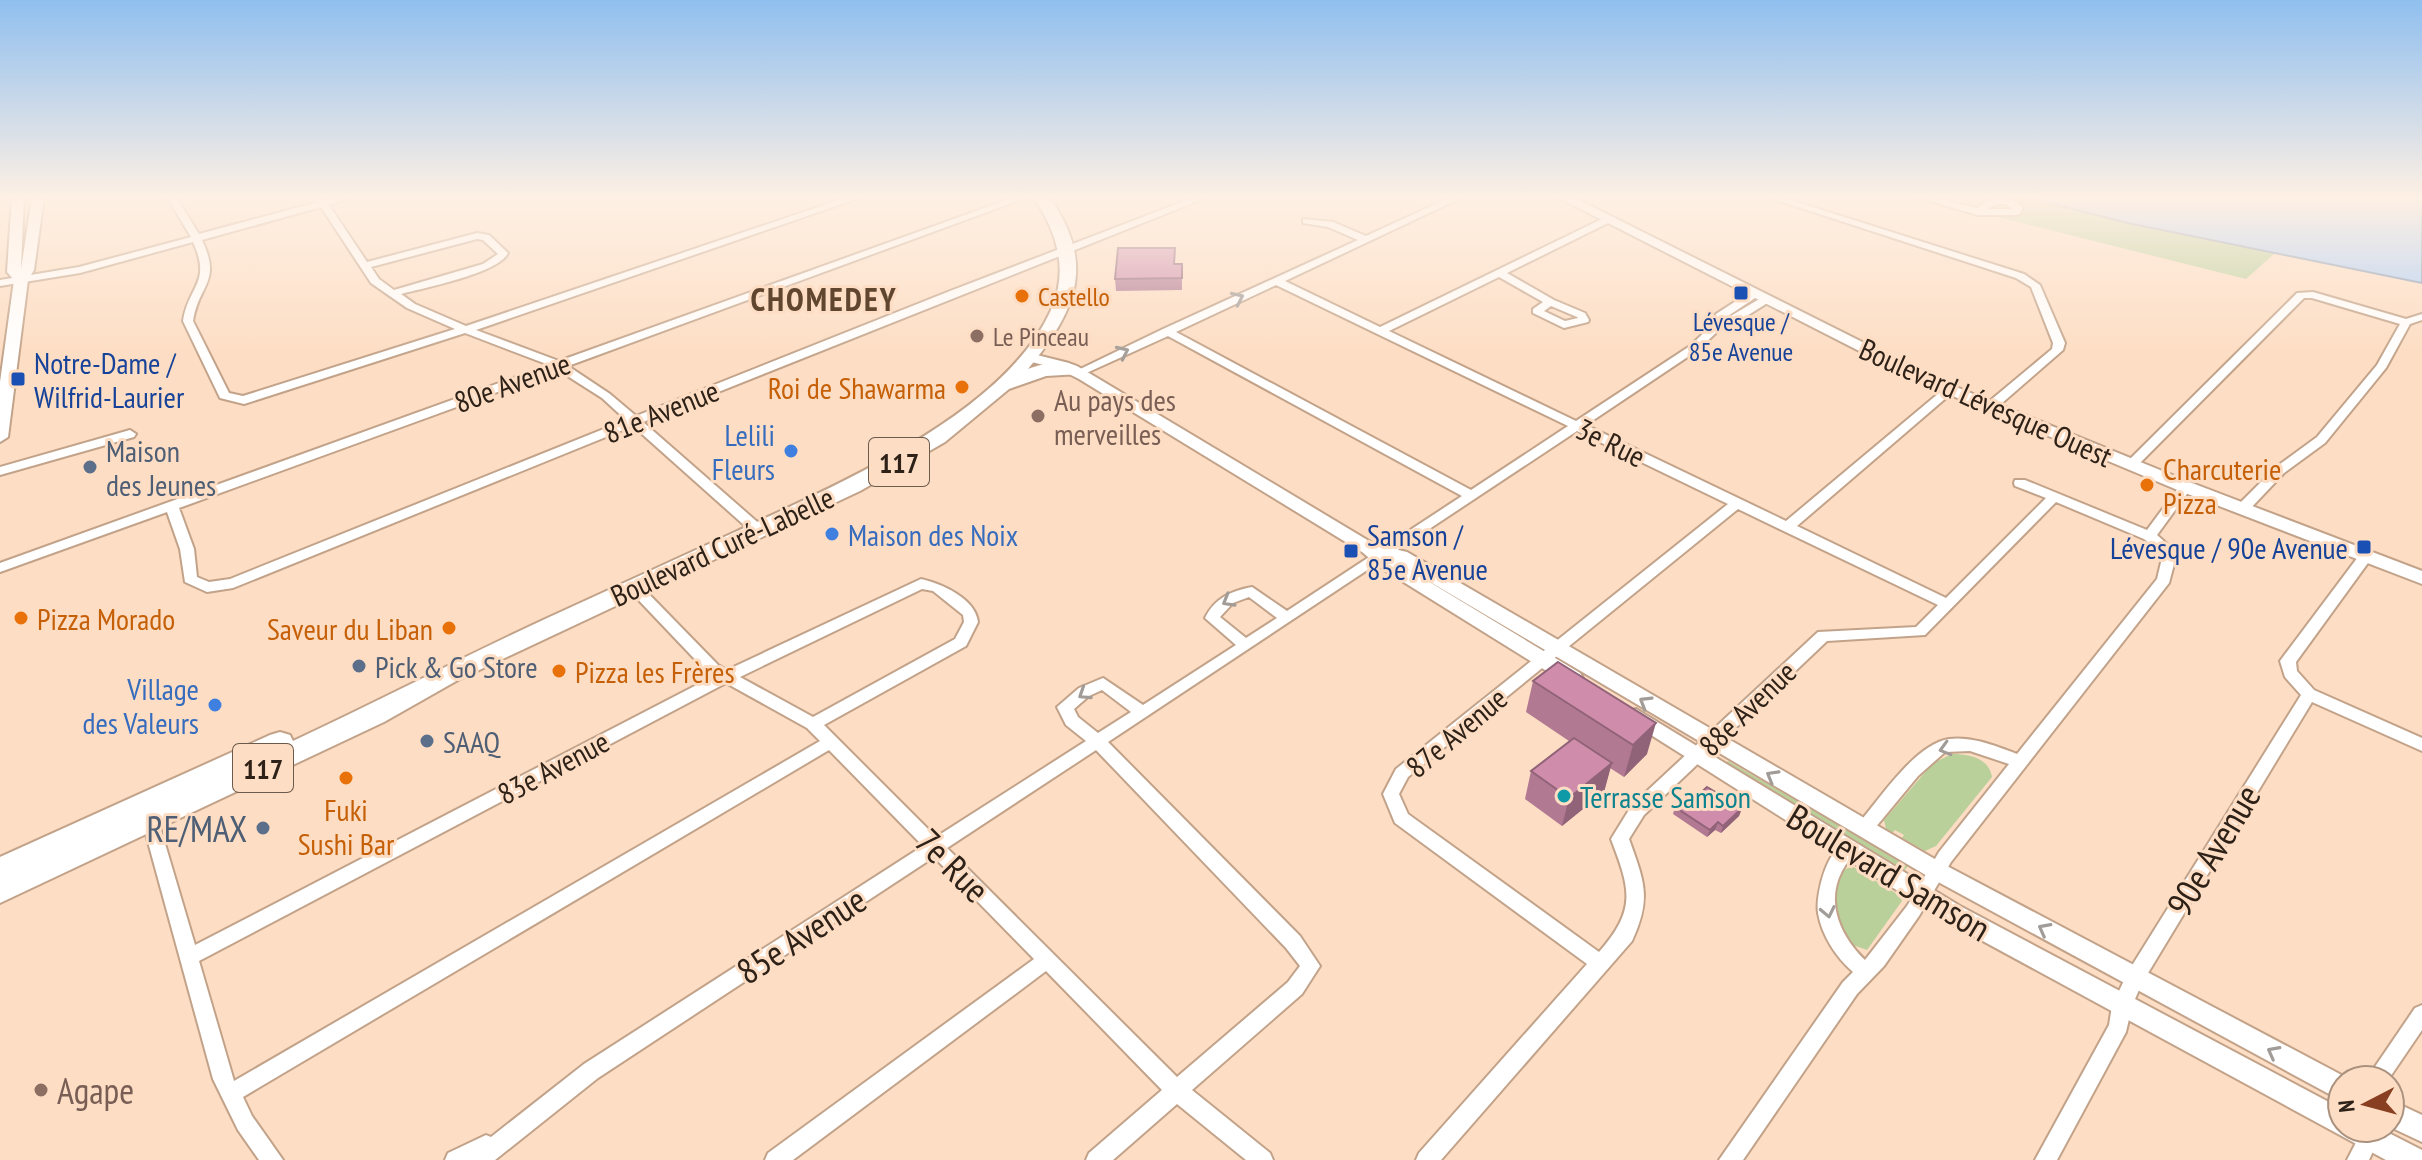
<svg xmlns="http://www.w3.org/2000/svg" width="2422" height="1160" viewBox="0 0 2422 1160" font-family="'PT Sans Narrow',sans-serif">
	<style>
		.green { fill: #bad09b }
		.water { fill: #accff9; stroke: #869bb6; stroke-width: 2 }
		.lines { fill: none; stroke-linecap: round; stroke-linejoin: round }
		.minor-casing { stroke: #c2a38a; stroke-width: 4 }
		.tertiary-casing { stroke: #c2a38a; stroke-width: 4 }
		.primary-casing { stroke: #c2a38a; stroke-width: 4 }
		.minor { fill: #fff; fill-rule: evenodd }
		.tertiary { fill: #fff; fill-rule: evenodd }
		.primary { fill: #fff; fill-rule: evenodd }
		.wall { fill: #b27993 }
		.shaded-wall { fill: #916378 }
		.building { fill: #cf8dab; stroke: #916378; stroke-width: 2 }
		.oneway { stroke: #a19c97 }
		.transit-dot { fill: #1a4fb4; stroke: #fdddc3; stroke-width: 3 }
		.food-dot { fill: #e8710a; stroke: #fdddc3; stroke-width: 3 }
		.education-dot { fill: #8d6e63; stroke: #fdddc3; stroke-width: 3 }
		.shop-dot { fill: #3f7fe0; stroke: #fdddc3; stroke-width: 3 }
		.service-dot { fill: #5c6f8a; stroke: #fdddc3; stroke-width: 3 }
		.culture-dot { fill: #0f9aa8; stroke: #fdddc3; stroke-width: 3 }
		.labels { text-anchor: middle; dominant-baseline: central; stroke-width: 6; stroke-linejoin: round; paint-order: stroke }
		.far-food-label { font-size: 26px; fill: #c56008; stroke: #fdddc3; text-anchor: start }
		.far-transit-label { font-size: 26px; fill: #164399; stroke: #fdddc3 }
		.far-education-label { font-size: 26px; fill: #785e54; stroke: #fdddc3; text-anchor: start }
		.shield { fill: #fdddc3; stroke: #6c5a4b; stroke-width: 2 }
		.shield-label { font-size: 28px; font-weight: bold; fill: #2e2218 }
		.transit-label { font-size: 30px; fill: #164399; stroke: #fdddc3; text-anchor: start }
		.street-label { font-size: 30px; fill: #2e2218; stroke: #fdddc3 }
		.food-label { font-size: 30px; fill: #c56008; stroke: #fdddc3; text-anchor: start }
		.education-label { font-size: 30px; fill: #785e54; stroke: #fdddc3; text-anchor: start }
		.shop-label { font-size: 30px; fill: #366cbe; stroke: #fdddc3; text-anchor: end }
		.service-label { font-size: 30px; fill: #4e5e75; stroke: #fdddc3; text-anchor: start }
		.culture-label { font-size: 30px; fill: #0d838f; stroke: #fdddc3; text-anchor: start }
		.far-district-label { font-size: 32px; font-weight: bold; letter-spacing: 2px; fill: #60452f; stroke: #fdddc3 }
		.near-service-label { font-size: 36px; fill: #4e5e75; stroke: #fdddc3; text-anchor: end }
		.near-street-label { font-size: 36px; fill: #2e2218; stroke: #fdddc3 }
		.near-education-label { font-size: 36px; fill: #785e54; stroke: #fdddc3; text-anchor: start }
	</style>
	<rect width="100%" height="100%" fill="#fdddc3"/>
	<g class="green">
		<path d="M 1990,197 L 2030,198 L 2128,223 L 2275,253 L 2246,279 L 1978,212 L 2016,212 L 2010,202 L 1987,202 Z"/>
		<path d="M 1952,754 C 1969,754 1989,758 1992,777 L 1936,846 L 1925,851 L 1902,838 L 1904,835 L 1895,830 L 1892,833 L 1886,829 L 1884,820 L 1933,763 Z"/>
		<path d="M 1728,761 L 1905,863 L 1909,865 L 1902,873 L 1897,870 L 1726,763 Z"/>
		<path d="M 1852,866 L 1900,896 L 1902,901 L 1867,950 L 1850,944 C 1835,920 1831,898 1840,872 Z"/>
	</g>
	<path class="water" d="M 2025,197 L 2422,197 L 2422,283 L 2128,223 Z"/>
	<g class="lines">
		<g class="minor-casing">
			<g id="minor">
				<path d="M 167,197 L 176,197 L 199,234 L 318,202 L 315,197 L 324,197 L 325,200 L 350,197 L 329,205 L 367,262 L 477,233 L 489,235 L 508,253 C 499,273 424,288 401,294 L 415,304 L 466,326 L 848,197 L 862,197 L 476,330 L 559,361 L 1015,197 L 1028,197 L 568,366 L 610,394 L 636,416 L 950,291 L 1195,197 L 1208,197 L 643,422 L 763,527 L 765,530 L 763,533 L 753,533 L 633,426 L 233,588 L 207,592 L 185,582 L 180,549 L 167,512 L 0,572 L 0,563 L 549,365 L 465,333 L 244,404 L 220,398 L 183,321 C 188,286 212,283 193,242 L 80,273 L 0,286 L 0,280 L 79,267 L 191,237 ZM 321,207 L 371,283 L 407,308 L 455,329 L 243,396 L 229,393 L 193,321 C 199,283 222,283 202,240 ZM 477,239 L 483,240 L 498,254 L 483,264 L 394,290 L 379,279 L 371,267 ZM 558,370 L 602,398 L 626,420 L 230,579 L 209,582 L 197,577 L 194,549 L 179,508 Z"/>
				<path d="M 1451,197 L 1463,197 L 1285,281 L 1380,327 L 1606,217 L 1612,217 L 1612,221 L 1507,273 L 1554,300 L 1585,313 L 1589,320 L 1588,322 L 1564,328 L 1533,313 L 1533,309 L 1543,302 L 1499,277 L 1389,331 L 1576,421 L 1690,346 L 1712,325 L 1716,314 L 1750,292 L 1758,292 L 1758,296 L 1725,318 L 1724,320 L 1761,298 L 1769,298 L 1769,302 L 1734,324 L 1721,328 L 1698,350 L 1586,425 L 1786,521 L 1945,388 L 1953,388 L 1953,392 L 1797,526 L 1946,598 L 2046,498 L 2015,486 L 2014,483 L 2015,480 L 2025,480 L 2147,530 L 2181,484 L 2191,484 L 2192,487 L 2157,535 L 2177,553 L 2169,583 L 1951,862 L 1919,916 L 1884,966 L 1857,994 L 1743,1160 L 1719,1160 L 1843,982 L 1853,972 C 1836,957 1822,936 1818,913 C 1815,895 1829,836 1854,844 L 1857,849 C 1852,857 1846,863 1842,871 C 1825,903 1841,937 1865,960 L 1907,906 L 1939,852 L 2009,764 L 1970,751 L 1945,752 L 1918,776 L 1870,834 L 1864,836 L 1858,834 L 1855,829 L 1858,824 C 1880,799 1915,744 1949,739 C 1972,736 1996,746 2017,754 L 2157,579 L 2163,554 L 2144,539 L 2056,502 L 1925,635 L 1827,641 L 1644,815 L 1629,839 C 1644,881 1652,898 1632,941 L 1441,1160 L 1416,1160 L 1419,1153 L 1587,964 L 1395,823 L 1383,794 L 1396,769 L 1728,504 L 1577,431 L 1108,742 L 1300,936 L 1320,966 L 1302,994 L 1192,1090 L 1270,1153 L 1273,1160 L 1246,1160 L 1177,1104 L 1113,1160 L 1086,1160 L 1089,1153 L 1162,1090 L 1046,971 L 793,1160 L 765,1160 L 768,1153 L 1034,959 L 934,857 L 598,1078 L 495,1160 L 445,1160 L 448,1153 L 486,1135 L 491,1137 L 584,1064 L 923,846 L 829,750 L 243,1097 L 252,1116 L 283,1160 L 259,1160 L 238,1130 L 213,1079 L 142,820 L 144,815 L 150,813 L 156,815 L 158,820 L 195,945 L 714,676 L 708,673 L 629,590 L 627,587 L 629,584 L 639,584 L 718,665 L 727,670 L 921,579 C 942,584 975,598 978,622 L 966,646 L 824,725 L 936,837 L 1086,741 L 1066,725 L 1057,707 L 1079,688 L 1103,678 L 1143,705 L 1236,645 L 1205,618 C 1215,598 1231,591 1252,587 L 1287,611 L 1462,496 L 1168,336 L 1082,375 L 1078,376 L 1072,373 L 1163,329 L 1358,240 L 1328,227 L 1303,223 L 1303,219 L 1333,222 L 1366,236 ZM 1276,285 L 1568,426 L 1471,490 L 1176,332 ZM 1551,306 L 1577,317 L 1578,318 L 1565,321 L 1544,311 ZM 1738,509 L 1938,605 L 1916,627 L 1818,632 L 1632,805 L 1611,839 C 1630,889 1637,909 1599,952 L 1408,814 L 1399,794 L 1408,777 ZM 922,589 L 933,591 L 963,615 L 964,622 L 955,639 L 813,717 L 740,677 ZM 1249,597 L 1277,618 L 1246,638 L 1220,617 L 1233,603 ZM 726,683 L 807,728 L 820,741 L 234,1081 L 199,961 ZM 1102,690 L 1131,712 L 1098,733 L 1078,717 L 1074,709 L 1089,696 ZM 1096,750 L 1286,948 L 1300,966 L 1288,982 L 1177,1077 L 947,848 Z"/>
				<path d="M 1767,197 L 1781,197 L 2024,274 L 2040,285 L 2065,343 L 2063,350 L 1994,410 L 1986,410 L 1986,404 L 2052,349 L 2053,343 L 2031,287 L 2016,278 Z"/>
				<path d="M 1916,197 L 1931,197 L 1977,208 C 1992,196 2008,195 2023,207 L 2020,214 L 2017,215 L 1978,215 ZM 1997,204 L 2005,204 L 2013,209 L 1986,209 Z"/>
				<path d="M 2313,292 L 2406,319 L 2422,314 L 2422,320 L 2410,324 L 2386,368 L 2325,443 L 2284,473 L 2248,511 L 2238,511 L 2236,508 L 2238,505 L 2276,467 L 2317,437 L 2377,365 L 2400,324 L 2312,298 L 2304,298 L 2135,468 L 2127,468 L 2125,465 L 2127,462 L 2297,293 Z"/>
				<path d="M 130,430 L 136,434 L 134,437 L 0,475 L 0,467 Z"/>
				<path d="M 2366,552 L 2373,556 L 2296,662 L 2297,671 L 2314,690 L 2422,738 L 2422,751 L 2312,702 L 2142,983 L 2132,1006 L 2126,1032 L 2057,1160 L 2035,1160 L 2109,1025 L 2112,1006 L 2128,972 L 2301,695 L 2285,677 L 2280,661 L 2361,553 Z"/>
				<path d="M 2422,1005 L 2422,1030 L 2388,1080 L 2366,1080 L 2415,1008 Z"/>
				<path d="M 2369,1128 L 2376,1131 L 2379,1138 L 2369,1160 L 2347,1160 L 2362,1131 Z"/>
			</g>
		</g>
		<g class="tertiary-casing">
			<g id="tertiary">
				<path d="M 12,197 L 24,197 L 21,269 L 32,197 L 44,197 L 34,270 L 28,280 L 8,437 L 0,442 L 0,382 L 14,280 L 7,272 Z"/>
				<path d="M 1557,197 L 1573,197 L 1934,378 L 2192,483 L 2422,571 L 2422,584 L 2180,491 L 1924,384 Z"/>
				<path d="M 1029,353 L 1069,363 L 1089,373 L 1374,544 L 1407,552 L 1945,865 L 2351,1080 L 2342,1080 L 2342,1101 L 1929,877 L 1393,560 L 1580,673 L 1583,678 L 1580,683 L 1566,683 L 1381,568 L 1362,552 L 1079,379 L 1059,369 L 1024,360 L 1024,354 Z"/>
				<path d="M 1636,709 L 1960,906 L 2342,1109 L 2342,1128 L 2379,1128 L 2422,1150 L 2422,1160 L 2386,1160 L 1944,920 L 1629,721 L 1626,716 L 1629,711 Z"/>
				<path d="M 2390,1100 L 2422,1115 L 2422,1142 L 2390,1127 Z"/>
			</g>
		</g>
		<g class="primary-casing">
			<path id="primary" d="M 1033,197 L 1049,197 C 1097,264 1076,311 1028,369 C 1043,363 1071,359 1083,370 L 1080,374 L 1046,376 L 1009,389 L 945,442 L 860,491 L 458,680 L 384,722 L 0,903 L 0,857 L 270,735 L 280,732 L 290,735 L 293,741 C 377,702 459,659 543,620 C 607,591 671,561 735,532 C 834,486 1004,415 1051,310 C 1069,270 1057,231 1033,197 Z"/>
		</g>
		<use href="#minor" class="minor"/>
		<use href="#tertiary" class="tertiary"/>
		<use href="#primary" class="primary"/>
	</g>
	<g class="wall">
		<path d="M 1175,264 L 1182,264 L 1182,290 L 1116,291 L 1115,279 Z"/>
		<path d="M 1533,681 L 1647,754 L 1624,777 L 1610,768 L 1604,792 L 1562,826 L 1525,799 L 1531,771 L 1569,741 L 1526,712 Z"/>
		<path d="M 1693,800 L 1742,808 L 1739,816 L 1721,833 L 1715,830 L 1707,837 L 1673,814 L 1675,807 Z"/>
	</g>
	<g class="shaded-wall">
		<path d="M 1656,723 L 1647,754 L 1624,777 L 1633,745 Z"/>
		<path d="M 1612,763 L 1604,792 L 1562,826 L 1569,798 Z"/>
		<path d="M 1742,808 L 1739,816 L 1721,833 L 1723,826 Z"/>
		<path d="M 1718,822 L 1715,830 L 1707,837 L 1710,830 Z"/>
	</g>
	<g class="building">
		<path d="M 1118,248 L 1175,248 L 1174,264 L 1182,264 L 1182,278 L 1115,279 Z"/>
		<path d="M 1558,662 L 1656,723 L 1633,745 L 1533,681 Z"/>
		<path d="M 1574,738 L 1612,763 L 1569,798 L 1531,771 Z"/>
		<path d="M 1707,787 L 1742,808 L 1723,826 L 1718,822 L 1710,830 L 1675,807 L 1687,796 L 1693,800 Z"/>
	</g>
	<defs><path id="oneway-chevron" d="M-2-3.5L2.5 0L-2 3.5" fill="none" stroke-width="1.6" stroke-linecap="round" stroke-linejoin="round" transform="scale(2)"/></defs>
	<g class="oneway">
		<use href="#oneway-chevron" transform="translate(1238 298) rotate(-25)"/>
		<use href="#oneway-chevron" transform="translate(1123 352) rotate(-25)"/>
		<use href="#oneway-chevron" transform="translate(1228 601) rotate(150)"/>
		<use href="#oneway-chevron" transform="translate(1084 694) rotate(147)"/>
		<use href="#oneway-chevron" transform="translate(1645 702) rotate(-149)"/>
		<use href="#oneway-chevron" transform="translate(1945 749) rotate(164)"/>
		<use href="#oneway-chevron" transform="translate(1772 776) rotate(-150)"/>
		<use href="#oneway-chevron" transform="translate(1828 912) rotate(78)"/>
		<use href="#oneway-chevron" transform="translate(2044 929) rotate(-152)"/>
		<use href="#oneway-chevron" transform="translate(2273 1052) rotate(-152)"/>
	</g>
	<linearGradient id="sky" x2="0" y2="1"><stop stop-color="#90bfef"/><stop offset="0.55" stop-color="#fef0e4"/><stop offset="1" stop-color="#fef0e4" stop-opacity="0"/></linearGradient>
	<rect width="2422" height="360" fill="url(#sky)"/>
	<g class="transit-dot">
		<rect x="1733" y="285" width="16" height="16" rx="4"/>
		<rect x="10" y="371" width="16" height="16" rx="4"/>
		<rect x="2356" y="539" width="16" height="16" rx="4"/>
		<rect x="1343" y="543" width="16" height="16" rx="4"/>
	</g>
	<g class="food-dot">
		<circle cx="1022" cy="296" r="8"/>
		<circle cx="962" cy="387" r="8"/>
		<circle cx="2147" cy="485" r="8"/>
		<circle cx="21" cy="618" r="8"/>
		<circle cx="449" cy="628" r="8"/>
		<circle cx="559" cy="671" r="8"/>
		<circle cx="346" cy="778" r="8"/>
	</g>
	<g class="education-dot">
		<circle cx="977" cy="336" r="8"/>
		<circle cx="1038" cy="416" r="8"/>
		<circle cx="41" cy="1090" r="8"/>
	</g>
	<g class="shop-dot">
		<circle cx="791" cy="451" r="8"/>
		<circle cx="832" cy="534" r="8"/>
		<circle cx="215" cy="705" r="8"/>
	</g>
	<g class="service-dot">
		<circle cx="90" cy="467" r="8"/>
		<circle cx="359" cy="666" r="8"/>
		<circle cx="427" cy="741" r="8"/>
		<circle cx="263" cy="828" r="8"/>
	</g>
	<circle class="culture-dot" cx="1564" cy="796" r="8"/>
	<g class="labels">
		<g class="far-food-label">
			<text x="1038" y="296">Castello</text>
		</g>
		<g class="far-transit-label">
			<text x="1741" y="321">Lévesque /<tspan x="1741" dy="30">85e Avenue</tspan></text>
		</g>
		<g class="far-education-label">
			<text x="993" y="336">Le Pinceau</text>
		</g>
		<g class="shield">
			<rect x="869" y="438" width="60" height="48" rx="6"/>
			<rect x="233" y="744" width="60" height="48" rx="6"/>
		</g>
		<g class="shield-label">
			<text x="899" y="462">117</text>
			<text x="263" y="768">117</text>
		</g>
		<g class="transit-label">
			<text x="34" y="362">Notre-Dame /<tspan x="34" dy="34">Wilfrid-Laurier</tspan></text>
			<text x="1367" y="534">Samson /<tspan x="1367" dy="34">85e Avenue</tspan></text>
			<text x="2348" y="547" text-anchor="end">Lévesque / 90e Avenue</text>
		</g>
		<g class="street-label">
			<text transform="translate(512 382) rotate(-20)">80e Avenue</text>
			<text transform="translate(1986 402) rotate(24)">Boulevard Lévesque Ouest</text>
			<text transform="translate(661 411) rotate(-22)">81e Avenue</text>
			<text transform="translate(1611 442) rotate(26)">3e Rue</text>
			<text transform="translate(722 546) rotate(-25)">Boulevard Curé-Labelle</text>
			<text transform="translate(1747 708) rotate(-44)">88e Avenue</text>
			<text transform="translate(1456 732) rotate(-40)">87e Avenue</text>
			<text transform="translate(553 767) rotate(-28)">83e Avenue</text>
		</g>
		<g class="food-label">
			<text x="946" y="387" text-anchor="end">Roi de Shawarma</text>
			<text x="2163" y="468">Charcuterie<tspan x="2163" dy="34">Pizza</tspan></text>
			<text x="37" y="618">Pizza Morado</text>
			<text x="433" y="628" text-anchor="end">Saveur du Liban</text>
			<text x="575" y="671">Pizza les Frères</text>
			<text x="346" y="809" text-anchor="middle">Fuki<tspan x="346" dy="34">Sushi Bar</tspan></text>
		</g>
		<g class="education-label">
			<text x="1054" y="399">Au pays des<tspan x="1054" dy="34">merveilles</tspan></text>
		</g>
		<g class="shop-label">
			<text x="775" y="434">Lelili<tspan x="775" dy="34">Fleurs</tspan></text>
			<text x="848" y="534" text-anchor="start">Maison des Noix</text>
			<text x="199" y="688">Village<tspan x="199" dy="34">des Valeurs</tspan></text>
		</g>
		<g class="service-label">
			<text x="106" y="450">Maison<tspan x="106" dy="34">des Jeunes</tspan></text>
			<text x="375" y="666">Pick &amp; Go Store</text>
			<text x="443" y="741">SAAQ</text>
		</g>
		<g class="culture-label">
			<text x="1580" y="796">Terrasse Samson</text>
		</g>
		<g class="far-district-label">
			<text x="824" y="299">CHOMEDEY</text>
		</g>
		<g class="near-service-label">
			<text x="247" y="828">RE/MAX</text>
		</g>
		<g class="near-street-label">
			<text transform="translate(2213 850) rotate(-59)">90e Avenue</text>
			<text transform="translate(953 865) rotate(45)">7e Rue</text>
			<text transform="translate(1889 872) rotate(31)">Boulevard Samson</text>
			<text transform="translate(801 935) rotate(-33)">85e Avenue</text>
		</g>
		<g class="near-education-label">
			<text x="57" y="1090">Agape</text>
		</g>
	</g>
	<g transform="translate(2366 1104) rotate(264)"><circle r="38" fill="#fdddc3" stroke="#aa927f" stroke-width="2"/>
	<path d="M0-6L14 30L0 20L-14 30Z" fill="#883f22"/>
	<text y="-12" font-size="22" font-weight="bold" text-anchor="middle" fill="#2e2218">N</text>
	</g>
</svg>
